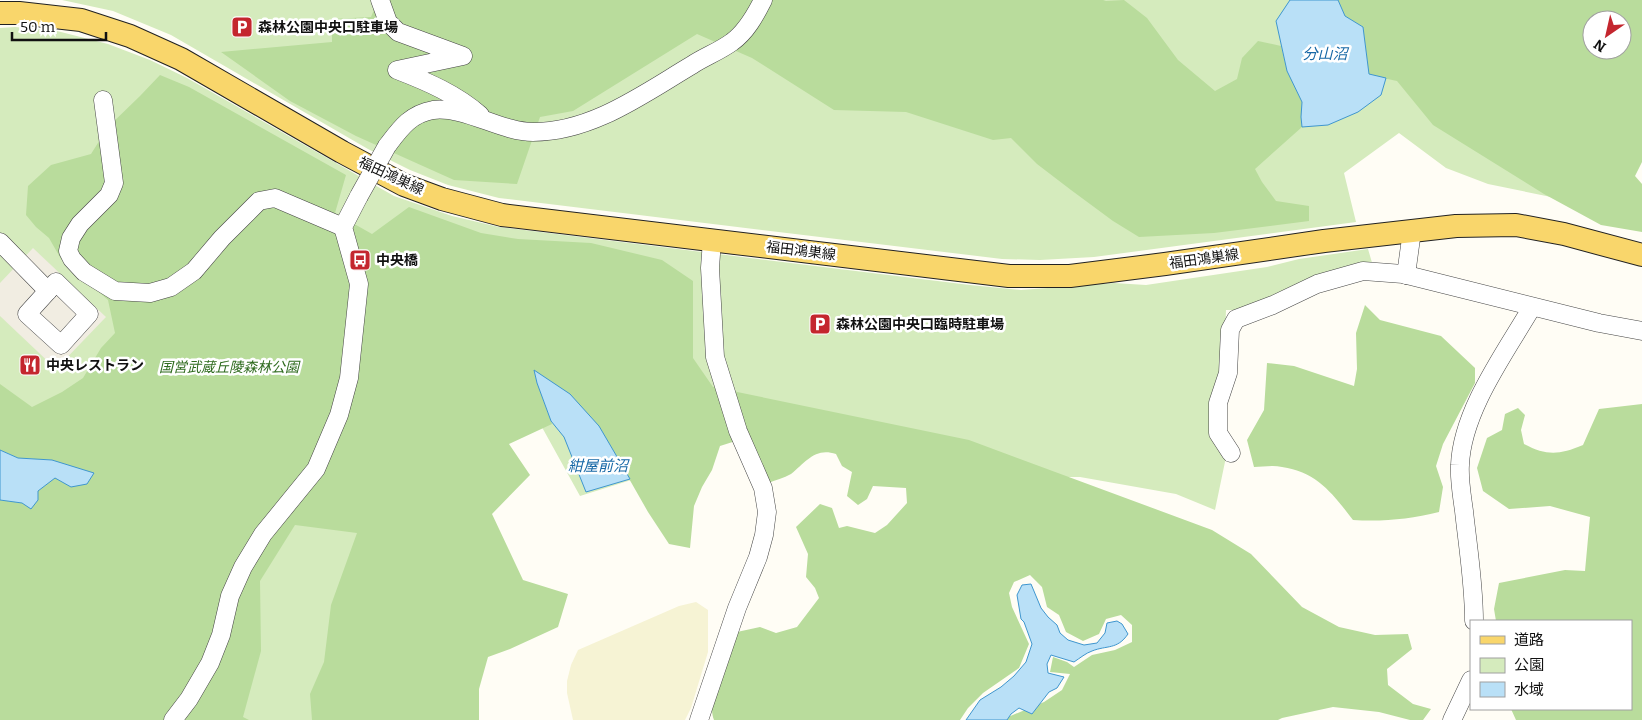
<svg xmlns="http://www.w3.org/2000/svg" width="1642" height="720" viewBox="0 0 1642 720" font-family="Bitter,'Noto Sans JP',serif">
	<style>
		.farmland { fill: #f6f3d4 }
		.green { fill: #d5ebbd; fill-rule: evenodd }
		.forest { fill: #b9dc9c; fill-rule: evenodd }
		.plaza { fill: #f1ede2 }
		.water { fill: #b9e0f7; stroke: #3f96cf }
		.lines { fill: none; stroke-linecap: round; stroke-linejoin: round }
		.minor-casing { stroke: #444; stroke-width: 19 }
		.major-casing { stroke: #222; stroke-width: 24 }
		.minor { stroke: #fff; stroke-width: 18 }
		.major { stroke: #f9d66b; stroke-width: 22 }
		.minor-bridge-casing { stroke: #444; stroke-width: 19; stroke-linecap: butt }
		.minor-bridge { stroke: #fff; stroke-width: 18 }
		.labels { text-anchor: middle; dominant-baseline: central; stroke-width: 5; stroke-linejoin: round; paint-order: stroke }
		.poi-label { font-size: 14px; font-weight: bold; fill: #111; stroke: #fff; text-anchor: start }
		.street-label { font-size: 14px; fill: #111; stroke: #fff }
		.park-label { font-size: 14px; font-style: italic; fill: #2f6b1f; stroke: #fff }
		.water-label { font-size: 15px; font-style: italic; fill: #1768a6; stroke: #fff }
	</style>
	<rect width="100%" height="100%" fill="#fffdf5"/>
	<path class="farmland" d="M 696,602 L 708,610 L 708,652 L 691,708 L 685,720 L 573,720 L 567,693 L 567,681 L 571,665 L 578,650 L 679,606 Z"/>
	<g class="green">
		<path d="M 62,0 L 1642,0 L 1600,207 L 1488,184 L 1446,168 L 1399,133 L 1344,173 L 1356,222 L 1094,257 L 1040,260 L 1002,259 L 499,198 L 448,185 L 410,170 L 368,149 L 171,35 L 113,11 ZM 1592,20 L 1622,20 L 1622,50 L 1592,50 Z"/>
		<path d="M 15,27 L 57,31 L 108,44 L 150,60 L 187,78 L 394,196 L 452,216 L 499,227 L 970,285 L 1021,290 L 1114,283 L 1146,285 L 1267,267 L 1299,259 L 1368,249 L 1373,266 L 1241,310 L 1226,310 L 1224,369 L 1226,457 L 1215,510 L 1176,494 L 1080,477 L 1056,477 L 744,418 L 660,471 L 580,496 L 517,382 L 451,427 L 468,720 L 0,720 L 0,28 Z"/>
	</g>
	<g class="forest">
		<path d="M 378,0 L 1103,0 L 1106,1 L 1124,0 L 1147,18 L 1178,60 L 1215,91 L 1237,79 L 1242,58 L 1258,41 L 1281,46 L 1287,71 L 1302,102 L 1301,117 L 1302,127 L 1255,169 L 1262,182 L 1276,201 L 1309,206 L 1309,221 L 1214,233 L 1139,237 L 1113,221 L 1071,190 L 1037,164 L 1011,138 L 993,140 L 906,112 L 834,110 L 752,58 L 697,34 L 573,111 L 540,117 L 517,184 L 454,180 L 356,136 L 290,101 L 221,52 L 332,42 L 332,19 L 371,17 Z"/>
		<path d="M 1338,0 L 1642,0 L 1642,162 L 1635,176 L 1642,184 L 1642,232 L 1601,225 L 1544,194 L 1433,125 L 1397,81 L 1369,75 L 1363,27 L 1345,16 ZM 1592,20 L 1622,20 L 1622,50 L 1592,50 Z"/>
		<path d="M 160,75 L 189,87 L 346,175 L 335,213 L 372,234 L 409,207 L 481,233 L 518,239 L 591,243 L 662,260 L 693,281 L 693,358 L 713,387 L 969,440 L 1212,530 L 1251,554 L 1302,607 L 1339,627 L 1375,635 L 1408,634 L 1412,649 L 1387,669 L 1388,685 L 1413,704 L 1431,709 L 1423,720 L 1410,720 L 1379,712 L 1333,707 L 1282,718 L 1278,720 L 1005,720 L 1008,717 L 1044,702 L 1062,690 L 1070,674 L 1050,672 L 1053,657 L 1067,662 L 1074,667 L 1092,655 L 1115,650 L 1132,642 L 1132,625 L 1121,615 L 1106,619 L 1099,634 L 1083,641 L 1066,632 L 1059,615 L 1047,607 L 1042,587 L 1030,575 L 1014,582 L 1009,593 L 1012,607 L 1029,644 L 1019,668 L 983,693 L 968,708 L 960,720 L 714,720 C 705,697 728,655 737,632 L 760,627 L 776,633 L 797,627 L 819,598 L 815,588 L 806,577 L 808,554 L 796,527 L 820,504 L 832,508 L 839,528 L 847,526 L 875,533 L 887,525 L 907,503 L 906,488 L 873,486 L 867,499 L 858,505 L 847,496 L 852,472 L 842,466 L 836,454 C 815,447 806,462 791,474 C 784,478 775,480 768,483 L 742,439 L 720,446 L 712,470 L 702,487 L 694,506 L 690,548 L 669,544 L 648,512 L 599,426 L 534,370 L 537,383 L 552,424 L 509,444 L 530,475 L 492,514 L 523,580 L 568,594 L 558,627 L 510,649 L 488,657 L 479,689 L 479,720 L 312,720 L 310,694 L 324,662 L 331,605 L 357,533 L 295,525 L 260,581 L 261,651 L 243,717 L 249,720 L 0,720 L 0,500 L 22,503 L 55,478 L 52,460 L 18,458 L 0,450 L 0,384 L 32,407 L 62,392 L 83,378 L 101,348 L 115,333 L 108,300 L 61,259 L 49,238 L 36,227 L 26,215 L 28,186 L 51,165 L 91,154 L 108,127 L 140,96 Z"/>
		<path d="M 1365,305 L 1380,320 L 1441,336 L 1475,368 L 1475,383 L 1443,444 L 1436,466 L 1443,487 L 1439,512 C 1410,519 1383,522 1353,520 C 1333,494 1317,472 1282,467 C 1273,465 1263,467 1254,467 L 1247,440 L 1264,410 L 1267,363 L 1294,366 L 1354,386 L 1357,369 L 1356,333 Z"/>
		<path d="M 1642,404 L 1642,720 L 1516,720 L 1511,709 L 1631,709 L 1631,621 L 1496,621 L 1494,609 L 1499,583 L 1565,570 L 1585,571 L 1590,517 L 1550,506 L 1509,509 L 1483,491 L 1477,468 L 1487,438 L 1502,430 L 1505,414 L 1518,408 L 1525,415 L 1521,430 L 1524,444 C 1547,456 1559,455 1583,445 L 1599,409 Z"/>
	</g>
	<path class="plaza" d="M 33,248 L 106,317 L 56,369 L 0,316 L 0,283 Z"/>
	<g class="water">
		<path d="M 1290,0 L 1338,0 L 1345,16 L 1363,27 L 1369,74 L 1386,78 L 1381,95 L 1358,112 L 1328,125 L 1302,127 L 1301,117 L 1302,102 L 1287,71 L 1276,21 Z"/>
		<path d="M 534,370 L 570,394 L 599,426 L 630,479 L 586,492 L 564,437 L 551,421 L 537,383 Z"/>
		<path d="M 0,450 L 18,458 L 52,460 L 94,473 L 87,484 L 71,487 L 55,478 L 38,491 L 38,500 L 31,509 L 22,503 L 0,500 Z"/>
		<path d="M 1031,584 L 1041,608 L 1048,617 L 1057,625 L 1060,633 L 1068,640 L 1084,645 L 1097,643 L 1105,633 L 1107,623 L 1117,621 L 1122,624 L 1128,634 C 1117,650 1107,645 1092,651 C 1086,653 1080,658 1074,662 L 1051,655 L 1047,664 L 1048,673 L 1064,677 L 1057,688 L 1049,692 L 1032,714 L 1019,708 L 1011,714 L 1007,720 L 966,720 L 980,700 L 1001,687 L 1014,676 L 1026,662 L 1032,644 L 1024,622 L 1021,619 L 1017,595 L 1022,585 Z"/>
	</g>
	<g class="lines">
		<g class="minor-casing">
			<g id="minor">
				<path d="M 380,0 L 388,22 L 398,32 L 463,56 L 397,70 C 428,82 456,94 480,115"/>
				<path d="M 103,100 L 114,183 L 109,195 L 80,224 L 71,238 L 68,251 L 72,259 L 84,272 L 115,291 L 150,293 L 171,287 L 194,271 L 222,238 L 259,201 L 275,198 L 343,227"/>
				<path d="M 387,146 C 400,129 410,114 433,110 C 465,106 501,132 533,132 C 592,132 643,94 692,65 C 704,57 720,51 732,42 C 746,32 755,16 763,0"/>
				<path d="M 0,242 L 48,291"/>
				<path d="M 1406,275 L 1412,231"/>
				<path d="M 56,282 L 89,314 L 61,345 L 27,314 Z"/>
				<path d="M 1231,453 L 1218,433 L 1218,403 L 1228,373 L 1230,330 L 1236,319 L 1273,305 L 1317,284 L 1363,271 L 1403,274 L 1599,323 L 1642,331"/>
				<path d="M 1474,621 C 1474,584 1468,548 1464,511 C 1462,496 1459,480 1460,465 C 1462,411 1505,353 1532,307"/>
				<path d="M 173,720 L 189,699 L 210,663 L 221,635 L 230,596 L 243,567 L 263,534 L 316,469 L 339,415 L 349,378 L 359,284 L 343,227 L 359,196"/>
				<path d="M 699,720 L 737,608 L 758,557 L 764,535 L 767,512 L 763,488 L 738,431 L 715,357 L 710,268 L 712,240"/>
				<path d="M 1452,720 L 1471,680"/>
			</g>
		</g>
		<g class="major-casing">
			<path id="major" d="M 0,13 L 19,13 L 81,20 L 130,36 L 181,59 L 342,152 L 404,185 L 442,199 L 502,215 L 1009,276 L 1070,276 L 1165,264 L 1324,241 L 1456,226 L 1516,225 L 1564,234 L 1642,255"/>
		</g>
		<use href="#minor" class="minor"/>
		<use href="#major" class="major"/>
		<g class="minor-bridge-casing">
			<path id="minor-bridge" d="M 359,196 L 387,146"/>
		</g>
		<use href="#minor-bridge" class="minor-bridge"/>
	</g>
	<defs>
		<g id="parking-square" transform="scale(1.125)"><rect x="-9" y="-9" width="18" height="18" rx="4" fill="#c4262e" stroke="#fff"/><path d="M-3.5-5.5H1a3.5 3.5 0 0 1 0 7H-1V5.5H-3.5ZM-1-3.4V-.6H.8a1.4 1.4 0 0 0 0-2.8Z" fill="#fff"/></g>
		<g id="bus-square" transform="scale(1.125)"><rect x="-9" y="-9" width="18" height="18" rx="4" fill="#c4262e" stroke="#fff"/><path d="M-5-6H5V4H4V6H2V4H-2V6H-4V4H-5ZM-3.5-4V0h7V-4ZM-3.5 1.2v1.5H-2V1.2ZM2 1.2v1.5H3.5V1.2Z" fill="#fff"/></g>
		<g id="restaurant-square" transform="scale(1.125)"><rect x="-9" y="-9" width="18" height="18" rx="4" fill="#c4262e" stroke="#fff"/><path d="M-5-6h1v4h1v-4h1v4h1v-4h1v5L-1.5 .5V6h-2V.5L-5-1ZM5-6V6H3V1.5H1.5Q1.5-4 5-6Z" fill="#fff"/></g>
	</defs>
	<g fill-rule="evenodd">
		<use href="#parking-square" x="242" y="27"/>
		<use href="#bus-square" x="360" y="260"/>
		<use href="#parking-square" x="820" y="324"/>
		<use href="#restaurant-square" x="30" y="365"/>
	</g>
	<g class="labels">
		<g class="poi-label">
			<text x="258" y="27">森林公園中央口駐車場</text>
			<text x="376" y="260">中央橋</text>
			<text x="836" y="324">森林公園中央口臨時駐車場</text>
			<text x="46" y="365">中央レストラン</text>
		</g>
		<g class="street-label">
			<text transform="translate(391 176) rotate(25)">福田鴻巣線</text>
			<text transform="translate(801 251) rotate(7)">福田鴻巣線</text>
			<text transform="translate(1204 259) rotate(-8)">福田鴻巣線</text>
		</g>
		<g class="park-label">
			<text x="229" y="367">国営武蔵丘陵森林公園</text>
		</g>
		<g class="water-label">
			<text x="1325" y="54">分山沼</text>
			<text x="598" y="466">紺屋前沼</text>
		</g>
	</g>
	<rect x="1470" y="620" width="162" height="90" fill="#ffffff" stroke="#a0a0a0"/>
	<rect x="1480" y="636" width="25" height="8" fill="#f9d66b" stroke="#a0a0a0"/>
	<text x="1514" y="645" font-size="15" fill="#111111">道路</text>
	<rect x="1480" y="658" width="25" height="15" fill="#d5ebbd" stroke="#a0a0a0"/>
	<text x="1514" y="670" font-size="15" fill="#111111">公園</text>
	<rect x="1480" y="682" width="25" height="15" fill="#b9e0f7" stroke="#a0a0a0"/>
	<text x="1514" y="695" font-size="15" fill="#111111">水域</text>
	<g transform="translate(1607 35) rotate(214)"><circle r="24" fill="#ffffff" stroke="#a0a0a0"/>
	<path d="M0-4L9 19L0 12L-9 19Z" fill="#c4262e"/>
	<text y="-8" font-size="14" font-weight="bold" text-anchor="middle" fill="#111111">N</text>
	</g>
	<path d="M12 32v8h94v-8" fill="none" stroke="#111111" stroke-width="2.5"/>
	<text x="20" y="32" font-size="15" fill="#111111" stroke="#ffffff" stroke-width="4" paint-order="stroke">50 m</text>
</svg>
